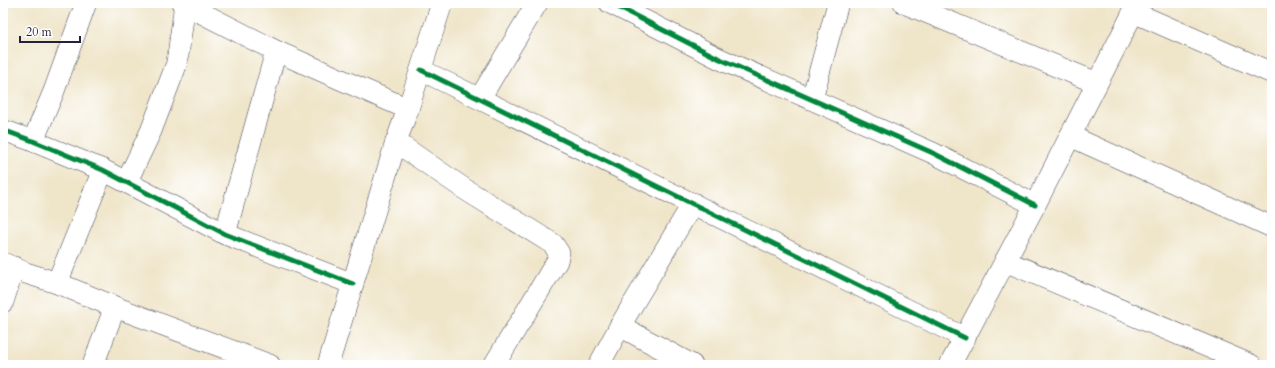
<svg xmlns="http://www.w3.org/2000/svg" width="1275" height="368" viewBox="0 0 1275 368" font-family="Cardo,serif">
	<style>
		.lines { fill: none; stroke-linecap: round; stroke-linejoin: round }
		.minor-casing { stroke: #413f50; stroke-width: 22 }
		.minor { stroke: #fff; stroke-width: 21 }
		.cycleway-casing { stroke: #fff; stroke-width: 8 }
		.cycleway { stroke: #00873e; stroke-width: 5 }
	</style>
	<rect width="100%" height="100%" fill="#fff"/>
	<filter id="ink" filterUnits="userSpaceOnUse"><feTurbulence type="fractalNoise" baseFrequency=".025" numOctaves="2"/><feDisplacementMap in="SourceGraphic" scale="8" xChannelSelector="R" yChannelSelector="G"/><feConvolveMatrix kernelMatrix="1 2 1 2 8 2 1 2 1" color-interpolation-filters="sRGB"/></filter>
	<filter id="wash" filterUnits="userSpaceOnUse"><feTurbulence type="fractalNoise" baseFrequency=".012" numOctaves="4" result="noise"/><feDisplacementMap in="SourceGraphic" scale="16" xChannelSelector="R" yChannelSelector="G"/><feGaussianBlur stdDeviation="0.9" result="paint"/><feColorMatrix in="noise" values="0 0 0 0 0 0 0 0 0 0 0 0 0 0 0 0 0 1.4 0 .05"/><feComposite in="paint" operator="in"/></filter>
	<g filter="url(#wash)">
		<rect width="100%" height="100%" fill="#efe5c9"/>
	</g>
	<g filter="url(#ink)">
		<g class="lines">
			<g class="minor-casing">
				<g id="minor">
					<path d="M 182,3 L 276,51 L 408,109"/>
					<path d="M 610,3 L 720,59 L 933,153 L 1035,205"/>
					<path d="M 904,3 L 1097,83"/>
					<path d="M 1133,12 L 1272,73"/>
					<path d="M 421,70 L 965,338"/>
					<path d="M 480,98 L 537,3"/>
					<path d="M 812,99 L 838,3"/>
					<path d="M 3,130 L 33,141 L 103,170 L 225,234 L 353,284"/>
					<path d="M 1070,136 L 1272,227"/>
					<path d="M 33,141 L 54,91 L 86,3"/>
					<path d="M 396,142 L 466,190 L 553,244 L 559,253 L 557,261 L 494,365"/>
					<path d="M 127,181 L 151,131 L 177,63 L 185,3"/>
					<path d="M 225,234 L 276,51"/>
					<path d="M 1005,261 L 1251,365"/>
					<path d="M 3,263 L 26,273 L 57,283 L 115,307 L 270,365"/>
					<path d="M 57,283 L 103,170"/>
					<path d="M 3,302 L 14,267"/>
					<path d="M 620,326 L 692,365"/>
					<path d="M 93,365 L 115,307"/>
					<path d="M 328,365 L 396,142 L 408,109 L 442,3"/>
					<path d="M 599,365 L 620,326 L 693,203"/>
					<path d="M 950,365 L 1035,205 L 1138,3"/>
				</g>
			</g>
			<use href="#minor" class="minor"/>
			<g class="cycleway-casing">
				<g id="cycleway">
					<path d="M 610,3 L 720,59 L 933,153 L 1035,205"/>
					<path d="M 421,70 L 965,338"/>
					<path d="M 3,130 L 33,141 L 103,170 L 225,234 L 353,284"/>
				</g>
			</g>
			<use href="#cycleway" class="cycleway"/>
		</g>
	</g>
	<rect width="1275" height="368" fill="none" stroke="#fff" stroke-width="16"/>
	<path d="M20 36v6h60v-6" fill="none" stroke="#22223b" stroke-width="2"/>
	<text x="26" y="36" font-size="12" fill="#22223b" stroke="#ffffff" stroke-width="3" paint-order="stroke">20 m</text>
</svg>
